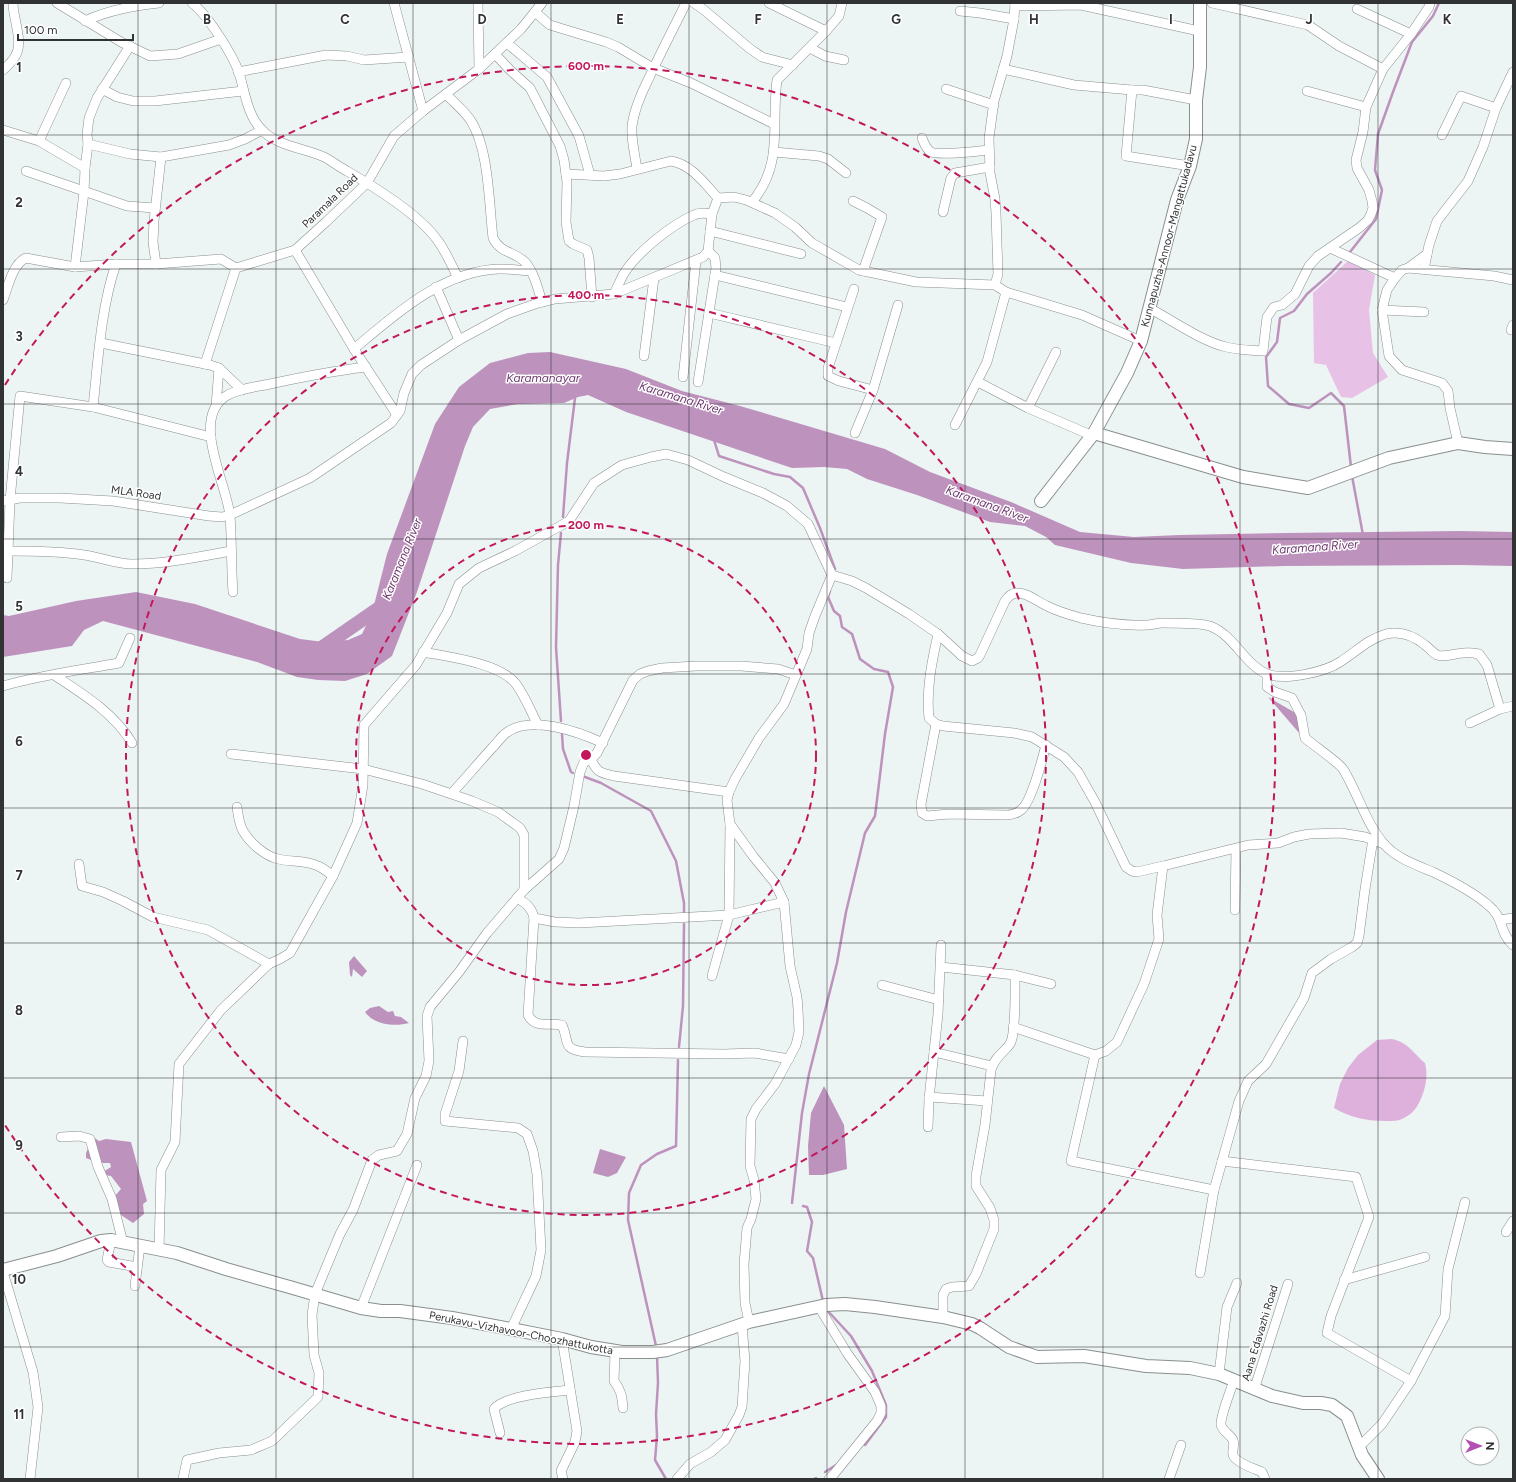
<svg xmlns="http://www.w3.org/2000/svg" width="1516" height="1482" viewBox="0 0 1516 1482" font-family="Figtree,sans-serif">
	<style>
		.green { fill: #e8c1e7 }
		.forest { fill: #ddb1dc }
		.water { fill: #bd93bd }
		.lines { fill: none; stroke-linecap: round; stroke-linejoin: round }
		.stream { stroke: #bd93bd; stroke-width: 2.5 }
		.river { stroke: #bd93bd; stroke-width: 14 }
		.minor-casing { stroke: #898f8f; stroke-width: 10 }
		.tertiary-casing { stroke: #898f8f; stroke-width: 14 }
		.minor { stroke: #fff; stroke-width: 9 }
		.tertiary { stroke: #fff; stroke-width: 12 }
		.grid { fill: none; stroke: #303233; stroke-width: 1; stroke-opacity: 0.55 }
		.ring { fill: none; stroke: #c2185b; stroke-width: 2; stroke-dasharray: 7 5 }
		.labels { text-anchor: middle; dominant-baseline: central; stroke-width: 3; stroke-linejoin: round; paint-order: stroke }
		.street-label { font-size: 11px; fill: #303233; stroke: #fff }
		.water-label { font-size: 12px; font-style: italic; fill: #6d386e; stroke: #fff }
		.grid-label { font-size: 13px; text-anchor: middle; font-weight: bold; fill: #303233; stroke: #fff; stroke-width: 3; stroke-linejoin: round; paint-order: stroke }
		.centre { fill: #c2185b; stroke: #fff; stroke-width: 2 }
		.ring-label { font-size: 12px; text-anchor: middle; font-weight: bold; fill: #c2185b; stroke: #fff; stroke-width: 3; stroke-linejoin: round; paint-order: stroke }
	</style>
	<rect width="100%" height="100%" fill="#edf4f4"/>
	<path class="green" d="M 1348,261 L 1375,275 L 1369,310 L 1373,353 L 1388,377 L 1352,398 L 1341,397 L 1326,365 L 1314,363 L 1313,293 Z"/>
	<path class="forest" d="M 1392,1039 C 1409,1043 1413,1053 1425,1063 C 1428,1075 1426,1086 1422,1096 C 1418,1107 1413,1114 1402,1119 C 1398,1121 1392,1121 1387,1121 C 1367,1121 1351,1118 1334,1108 L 1340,1084 L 1348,1068 L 1358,1055 L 1377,1040 Z"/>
	<g class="water">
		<path d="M 550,352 L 626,369 L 682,391 L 740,406 L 885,449 L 930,472 L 1011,502 L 1080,532 L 1134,537 L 1179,535 L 1286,533 L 1459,531 L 1513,532 L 1513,566 L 1460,565 L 1284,566 L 1183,569 L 1131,563 L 1055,545 L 1046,537 L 1025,526 L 990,522 L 917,495 L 867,479 L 847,469 L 824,467 L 792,468 L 626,412 L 588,395 L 578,397 L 564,403 L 518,404 L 490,409 L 473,427 L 465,446 L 417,592 L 392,656 L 367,674 L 345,681 L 318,680 L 297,677 L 257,662 L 103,621 L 84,630 L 72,646 L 3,657 L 3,615 L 9,616 L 76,601 L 136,592 L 195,604 L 300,639 L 324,642 L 348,640 L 362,634 L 372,613 L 387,554 L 435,424 L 459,387 L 490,363 L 528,353 Z"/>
		<path d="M 1268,697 L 1299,715 L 1300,734 Z"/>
		<path d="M 354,956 L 367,971 L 362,977 L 353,969 L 352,977 L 350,975 L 349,962 Z"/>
		<path d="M 379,1006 L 388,1012 L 393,1011 L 395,1016 L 401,1017 L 409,1023 C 395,1027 374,1025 365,1012 L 370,1008 Z"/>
		<path d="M 824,1086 L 844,1125 L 847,1169 L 823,1175 L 809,1175 L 808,1146 L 811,1113 Z"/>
		<path d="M 93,1137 L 99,1141 L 106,1139 L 131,1142 L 147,1201 L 143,1204 L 144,1214 L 133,1223 L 121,1215 L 114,1197 L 121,1189 L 111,1176 L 104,1175 L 103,1172 L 111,1167 L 110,1163 L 99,1163 L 86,1158 L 86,1153 Z"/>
		<path d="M 600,1149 L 626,1157 L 617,1173 L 608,1177 L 593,1173 Z"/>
	</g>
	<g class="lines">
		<g class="stream">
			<path d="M 1350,252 L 1376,219 L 1382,190 L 1375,170 L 1378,134 L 1393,92 L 1412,42 L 1433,16 L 1439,3"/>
			<path d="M 1341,262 L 1331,273 L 1307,294 L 1294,311 L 1280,318 L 1277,342 L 1266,357 L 1268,386 L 1289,404 L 1309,408 L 1331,393 L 1344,406 L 1351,467"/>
			<path d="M 714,440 L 719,456 L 774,474 L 790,477 L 803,488 L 820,528 L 835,569"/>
			<path d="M 1352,476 L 1363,535"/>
			<path d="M 563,517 L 567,463 L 575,398 L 574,396"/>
			<path d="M 561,721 L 556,647 L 558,565 L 561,533"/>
			<path d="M 562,734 L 563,749 L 571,772 L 573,773"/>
			<path d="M 585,777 L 601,783 L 651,811 L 676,861 L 684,903 L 684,912"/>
			<path d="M 679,1047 L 683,1006 L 684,924"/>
			<path d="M 792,1203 L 802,1113 L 809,1074 L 837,963 L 846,912 L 865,833 L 875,816 L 885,734 L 893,687 L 888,672 L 874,669 L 860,659 L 852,634 L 842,627 L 840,616 L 834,611 L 828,597 L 830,591"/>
			<path d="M 803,1206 L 807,1207 L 812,1222 L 807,1251 L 813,1258 L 823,1301"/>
			<path d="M 826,1309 L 851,1336 L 872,1371 L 886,1405 L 886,1417 L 865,1445"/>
			<path d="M 656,1346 L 628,1220 L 629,1193 L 641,1165 L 657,1154 L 676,1146 L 678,1060"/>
			<path d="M 657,1356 L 658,1383 L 656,1414 L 657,1436 L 655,1460 L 666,1479"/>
			<path d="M 825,1472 L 836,1465"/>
			<path d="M 814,1479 L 816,1478"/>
		</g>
		<path class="river" d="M 315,650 L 317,651 L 385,604 L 386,602"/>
		<g class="minor-casing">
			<g id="minor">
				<path d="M 57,3 L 121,42 L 150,56 L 178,54 L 221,39"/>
				<path d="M 192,3 C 207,14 233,55 239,73 C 245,92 247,114 261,129 C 276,146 304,148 324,157 C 332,161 339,167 347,171 C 373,186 421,216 438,241 C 446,252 452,266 458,278"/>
				<path d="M 394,3 L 423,111"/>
				<path d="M 478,3 L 479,69"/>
				<path d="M 694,3 L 704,10 L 749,48 L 762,57 L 793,65"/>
				<path d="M 769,3 L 826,31"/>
				<path d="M 1212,3 L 1308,25 L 1339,46 L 1383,69"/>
				<path d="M 1015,6 L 1081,5 L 1199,31"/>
				<path d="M 1357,9 L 1411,34"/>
				<path d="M 960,11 L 980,13 L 1014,19"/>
				<path d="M 535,12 L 550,25 L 606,42 L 618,47 L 653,68 L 691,83 L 774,124"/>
				<path d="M 85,21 C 109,10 133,6 159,3"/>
				<path d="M 507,43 L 547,77 L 579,136 L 590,175"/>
				<path d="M 810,48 L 825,56 L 844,60"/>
				<path d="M 495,54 L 510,70 L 530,88 L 560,146 L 564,160 L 567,182 L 566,222 L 569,241 L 573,244 L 587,250 L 589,258 L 592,297"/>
				<path d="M 1003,69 L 1074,85 L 1132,90 L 1126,156 L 1190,166"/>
				<path d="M 3,70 C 7,66 11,63 14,58 C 25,44 13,20 13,3"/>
				<path d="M 238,72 L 326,55 L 347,56 L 364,60 L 409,57"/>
				<path d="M 102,89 L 117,97 L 133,101 L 155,101 L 243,91"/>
				<path d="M 946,89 L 994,105"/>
				<path d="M 1132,90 L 1143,90 L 1196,100"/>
				<path d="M 1307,91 L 1366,107"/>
				<path d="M 446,94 C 454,103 465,111 471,121 C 489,149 489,205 493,238 C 501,254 514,251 525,262 C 534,272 538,289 542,302"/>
				<path d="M 3,130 L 39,141 L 85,168"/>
				<path d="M 1442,135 L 1461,96 L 1496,108"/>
				<path d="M 922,138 C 924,143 926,149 931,152 C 940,156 978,151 989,150"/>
				<path d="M 39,141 L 66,83"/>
				<path d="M 88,144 L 130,154 L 161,157 L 229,145 L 245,139 L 262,130"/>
				<path d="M 774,152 L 819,156 L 828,159 L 846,173"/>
				<path d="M 637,169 C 635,155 631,140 632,126 C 634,110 641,94 648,80 C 660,54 673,29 686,3"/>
				<path d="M 26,171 L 127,206 L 155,208"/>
				<path d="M 566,174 L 604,176 L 620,174 L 671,161 C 691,164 705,184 718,198"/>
				<path d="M 853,201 L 867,208 L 882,217 L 863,271"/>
				<path d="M 752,202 C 784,164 771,125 777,80 L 826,31 L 839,16 L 842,3"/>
				<path d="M 943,212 L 951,178 L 955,173 L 990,167"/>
				<path d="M 710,231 L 801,254"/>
				<path d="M 1330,248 L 1395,278 L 1387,290 L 1382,310 L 1389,356 L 1402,370 L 1442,383 L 1448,391 L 1450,408 L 1458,443"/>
				<path d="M 295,250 L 354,349 L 397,415"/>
				<path d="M 156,264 L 153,242 L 154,221 L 161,157"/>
				<path d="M 75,267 L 84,192 L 85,168 L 88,144 L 87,134 L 89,118 L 97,98 L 130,46"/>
				<path d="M 1408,268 L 1427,254"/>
				<path d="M 1424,269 L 1429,245 L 1437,221 L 1468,181 L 1483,147 L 1496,108 L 1513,72"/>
				<path d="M 715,275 L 847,307"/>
				<path d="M 1395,278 L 1402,270 L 1408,268 L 1494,276 L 1513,280"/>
				<path d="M 995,285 L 998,274 L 996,213 L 995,199 L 990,173 L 989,138 L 994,101 L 1007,56 L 1014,19 L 1015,3"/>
				<path d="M 436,287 L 459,340"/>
				<path d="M 854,289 L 828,368 L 828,376 L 839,381 L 873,390"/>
				<path d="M 614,294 C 617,288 620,281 623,275 C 636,253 671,225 694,215 C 700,212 706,213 712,214"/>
				<path d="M 3,300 C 8,287 13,263 26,258 L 75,267 L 116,264 L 156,264 L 221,259 L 236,268"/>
				<path d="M 1149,308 C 1172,320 1201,341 1226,347 C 1238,350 1250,350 1263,351 L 1267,317 L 1274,307 L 1282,305 L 1295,294 L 1309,266 L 1318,256 L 1359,228 L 1368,220 L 1371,214 L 1373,208 L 1372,201 L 1369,190 L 1357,168 L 1356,160 L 1363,132 L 1366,107 L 1383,69 L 1411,34 L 1429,7 L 1430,3"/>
				<path d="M 1382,310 L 1424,312"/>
				<path d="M 709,313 L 836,343"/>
				<path d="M 1511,330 L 1513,325"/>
				<path d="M 101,343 L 210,365 L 219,368 L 242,390"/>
				<path d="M 354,349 C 394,315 444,270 500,269 C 510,269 520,270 530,271"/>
				<path d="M 1056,352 L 1028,408 L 1093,436"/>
				<path d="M 644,356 L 654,278"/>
				<path d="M 205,364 L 236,268 L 295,250 L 326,222 L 367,183 L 394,136 L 423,111 L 479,69 L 521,29 L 542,3"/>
				<path d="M 683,377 L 696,261"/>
				<path d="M 698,382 L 716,268 L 715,258 L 708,251"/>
				<path d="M 978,382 L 1028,408"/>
				<path d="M 216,406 L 219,368"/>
				<path d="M 93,407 C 98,361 101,307 116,264"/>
				<path d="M 955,425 L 987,362 L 1006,292"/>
				<path d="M 855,433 L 873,390 L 898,305"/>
				<path d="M 3,501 L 20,498 L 60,498 L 113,501 L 209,516 L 222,517 L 230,515 L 310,478 L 391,423 L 400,411 L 404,393 L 412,374 L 421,365 L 459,340 L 507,314 L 535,304 L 555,299 L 614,294 L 703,257 L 708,251 L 712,214 L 718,198 L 734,197 L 746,200 L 775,213 L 795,227 L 812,243 L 859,270 L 916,282 L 995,285 L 1006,292 L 1082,315 L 1141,341"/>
				<path d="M 8,551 C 33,551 59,551 84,555 C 100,557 115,564 132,564 C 166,564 198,557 231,551"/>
				<path d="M 7,578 L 10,500 L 20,396 L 93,407 L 211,437"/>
				<path d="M 233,592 C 231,567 232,541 230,516 C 227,484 190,419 226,396 C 239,388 256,387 270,384 C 302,377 333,371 366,367"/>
				<path d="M 938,634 C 932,661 926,689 929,718 L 936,724 L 943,726 L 1014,733 L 1032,737 L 1064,757 L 1078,772 L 1095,802 L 1126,867 L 1132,871 L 1137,872 L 1163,866"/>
				<path d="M 423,652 C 449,657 500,663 516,684 C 525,696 531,712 538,725"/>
				<path d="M 1267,674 L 1267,687 L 1275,692 L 1292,698 L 1301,715 L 1305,738 C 1313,745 1338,762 1343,769 C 1358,793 1365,822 1384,844 C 1396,858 1416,865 1433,872 C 1452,881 1472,891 1488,905 C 1504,917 1499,933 1513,945"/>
				<path d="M 54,675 C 83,694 114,713 132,743"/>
				<path d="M 3,686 C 41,675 80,670 119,663 L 130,638"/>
				<path d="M 1470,723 L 1500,709"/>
				<path d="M 936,724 L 921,804 L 922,813 L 927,816 L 949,814 L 1006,815 C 1011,815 1016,814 1021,810 C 1032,801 1042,760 1046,745"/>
				<path d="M 231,754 L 363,769 L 422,784 L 472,801 L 498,812 L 520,828 L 524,835 L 524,890"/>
				<path d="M 591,759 C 597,773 601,773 614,776 L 729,792"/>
				<path d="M 452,793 C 466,778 479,762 493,747 C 497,743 501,737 506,733 C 530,714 579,732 603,743"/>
				<path d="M 237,807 C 238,814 239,824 243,831 C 250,843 265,856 278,859 C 291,862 305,860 318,866 C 323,868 328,872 333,876"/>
				<path d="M 79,864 L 82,886 L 103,892 L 123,901 L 153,917 L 208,930 L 269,964"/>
				<path d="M 517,898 C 526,903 532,908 534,918 L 528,1015 C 535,1029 549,1022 562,1025 C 570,1042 561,1049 585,1052 L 724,1054 L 755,1053 L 789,1059"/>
				<path d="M 1235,910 L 1236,849"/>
				<path d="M 534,918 L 555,922 L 579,923 L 729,915 L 784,902"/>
				<path d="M 1500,920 L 1513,918"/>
				<path d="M 941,967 L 1015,975 L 1051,984"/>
				<path d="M 712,976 L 729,915 L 730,824"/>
				<path d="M 882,985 L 939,1000"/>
				<path d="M 1013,1027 L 1095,1055 L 1071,1161 L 1214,1190"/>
				<path d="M 463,1041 L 459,1071 L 445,1114 L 445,1121 L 518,1128 L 527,1134 L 533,1151 L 537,1174 L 541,1250 L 536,1276 L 511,1329"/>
				<path d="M 934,1052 L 992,1066"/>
				<path d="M 1095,1055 L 1106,1051 L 1117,1042 L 1144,984 L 1159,939 L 1157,915 L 1163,866 L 1248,845 L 1278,843 L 1294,837 L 1309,834 L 1341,833 L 1365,837 L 1384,844"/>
				<path d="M 929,1097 L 987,1101"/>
				<path d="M 928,1127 L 929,1099 L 938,1014 L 941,945"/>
				<path d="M 61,1137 L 79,1136 L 90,1139 L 98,1167 L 112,1199 L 123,1243"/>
				<path d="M 1222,1161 L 1356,1177 L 1369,1217 L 1331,1316 L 1327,1333 L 1411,1381"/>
				<path d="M 1506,1232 L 1513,1221"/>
				<path d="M 111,1240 L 107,1260 L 109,1262 L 137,1267"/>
				<path d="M 159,1250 L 161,1170 L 175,1142 L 179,1064 L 221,1010 L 269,964 L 280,959 L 290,953 L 333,876 L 357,823 L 363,785 L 364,725 L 416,665 L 447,613 L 459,584 L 479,568 L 515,551 L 569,521 L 594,483 L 622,465 L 651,457 L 666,454 L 688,460 L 724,477 L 763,493 L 787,506 L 808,524 L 832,575 L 852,581 L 866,588 L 909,614 L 938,634 L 962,656 L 972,661 L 978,658 L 980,655 L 1005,601 C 1008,597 1011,593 1017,593 C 1026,592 1038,602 1047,606 C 1057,611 1070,615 1081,618 C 1103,623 1125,626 1147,625 C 1152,625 1157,623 1162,623 C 1173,623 1200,623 1210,626 C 1234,635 1245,665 1267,674 C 1285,681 1325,672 1340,662 C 1356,652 1368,639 1386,634 C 1400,631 1414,636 1425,645 C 1429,648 1433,653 1437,655 C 1445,658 1455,653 1464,653 C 1469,652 1474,653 1479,654 L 1487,665 L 1500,709 L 1513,706"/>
				<path d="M 3,1272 L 33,1372 L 38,1407 L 30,1479"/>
				<path d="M 1200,1273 L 1214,1190 L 1239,1101 L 1248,1081 L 1266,1064 L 1304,998 L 1312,973 L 1331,959 L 1352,947 L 1357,943 L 1359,936 L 1365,889 L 1373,839"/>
				<path d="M 1344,1280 L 1425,1257"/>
				<path d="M 135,1286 L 140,1246"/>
				<path d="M 819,1307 L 847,1353 L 875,1392 L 881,1406 L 881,1413 L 877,1421 L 834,1474 L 829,1479"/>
				<path d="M 361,1308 L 417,1165"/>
				<path d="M 943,1317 L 943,1295 L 946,1289 L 952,1287 L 969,1286 L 976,1274 L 994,1229 L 994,1220 L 990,1208 L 976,1186 L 976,1176 L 985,1125 L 991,1070 C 995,1055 1006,1052 1011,1042 C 1016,1028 1015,991 1015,975"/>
				<path d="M 749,1322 L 745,1303 L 744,1264 L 747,1228 L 751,1219 L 756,1199 L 754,1180 L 750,1166 L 751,1119 L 756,1109 L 775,1084 L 796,1045 L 799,1032 L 798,1009 L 797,997 L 790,966 L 784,902 L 775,883 L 753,856 L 730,824 L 727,800 L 729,792 L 735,779 L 759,738 L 784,704 L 807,649 L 809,633 L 815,616 L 832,575"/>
				<path d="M 562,1339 L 577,1431 L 575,1442 L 561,1471 L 563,1479"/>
				<path d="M 615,1352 L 614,1381 C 621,1390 622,1396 623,1408"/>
				<path d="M 1219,1374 L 1227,1307 L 1237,1283"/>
				<path d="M 1234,1380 C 1231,1390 1220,1416 1221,1425 C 1223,1432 1230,1434 1233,1440 C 1235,1445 1232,1450 1233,1455 C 1235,1462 1255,1469 1262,1472 L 1265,1479"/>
				<path d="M 1254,1390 L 1288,1284"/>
				<path d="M 500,1433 L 494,1409 C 505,1395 552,1392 570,1390"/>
				<path d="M 1359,1447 L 1382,1424 L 1411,1381 L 1445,1316 L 1448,1269 L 1465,1202"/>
				<path d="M 183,1479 L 187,1460 L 219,1453 L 251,1450 L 272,1441 L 318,1397 L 319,1373 L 314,1355 L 312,1315 L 315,1294 L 340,1234 L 353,1210 L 372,1160 L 379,1155 L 397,1151 L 407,1134 L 415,1098 L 426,1076 L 429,1061 L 427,1016 L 430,1007 L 459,972 L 487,933 L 524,890 L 559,859 L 564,848 L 574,806 L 580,772 L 584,762 L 591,759 L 597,753 L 633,680 L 640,674 L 648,671 L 662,668 L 696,666 L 741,666 L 778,669 L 796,675"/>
				<path d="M 677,1479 L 690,1464 L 711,1452 L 725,1440 L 739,1415 L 742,1407 L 745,1361 L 742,1325"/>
				<path d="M 1169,1479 L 1181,1445"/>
			</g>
		</g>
		<g class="tertiary-casing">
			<g id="tertiary">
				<path d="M 1094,433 L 1243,477 L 1308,488 L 1389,458 L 1458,443 L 1485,447 L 1513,449"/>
				<path d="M 1041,501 L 1094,433 L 1127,373 L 1141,341 L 1177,200 L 1190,166 L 1196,139 L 1196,100 L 1200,67 L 1200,3"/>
				<path d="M 3,1270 L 57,1256 L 101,1241 L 111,1240 L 177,1253 L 226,1269 L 293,1288 L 361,1308 L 381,1311 L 400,1311 L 452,1318 L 511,1329 L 562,1339 L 591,1347 L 622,1352 L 653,1352 L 667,1350 L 749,1322 L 826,1305 L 845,1304 L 875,1307 L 943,1317 L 972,1324 L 980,1328 L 1009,1347 L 1037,1357 L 1084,1356 L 1146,1366 L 1190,1368 L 1219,1374 L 1272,1396 L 1303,1403 L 1321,1403 L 1332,1405 L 1347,1416 L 1362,1455 L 1378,1479"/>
			</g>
		</g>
		<use href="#minor" class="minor"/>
		<use href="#tertiary" class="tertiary"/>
	</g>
	<path class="grid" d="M 138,3 L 138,1479M 276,3 L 276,1479M 413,3 L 413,1479M 551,3 L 551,1479M 689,3 L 689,1479M 827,3 L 827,1479M 965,3 L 965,1479M 1103,3 L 1103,1479M 1240,3 L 1240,1479M 1378,3 L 1378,1479M 3,135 L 1513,135M 3,269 L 1513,269M 3,404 L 1513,404M 3,539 L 1513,539M 3,674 L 1513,674M 3,808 L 1513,808M 3,943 L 1513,943M 3,1078 L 1513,1078M 3,1213 L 1513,1213M 3,1347 L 1513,1347"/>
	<g class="ring">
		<circle cx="586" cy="755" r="230"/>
		<circle cx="586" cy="755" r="460"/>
		<path d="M5 385A689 689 0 1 1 5 1125"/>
	</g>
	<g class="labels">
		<g class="street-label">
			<text transform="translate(330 201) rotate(-44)">Paramala Road</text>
			<text transform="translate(1169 236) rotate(-75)">Kunnapuzha-Annoor-Mangattukadavu</text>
			<text transform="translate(136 493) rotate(8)">MLA Road</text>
			<text transform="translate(521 1333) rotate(11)">Perukavu-Vizhavoor-Choozhattukotta</text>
			<text transform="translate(1260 1333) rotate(-73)">Aana Edavazhi Road</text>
		</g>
		<g class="water-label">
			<text x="543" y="378">Karamanayar</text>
			<text transform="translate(681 398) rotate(17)">Karamana River</text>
			<text transform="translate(987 504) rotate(20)">Karamana River</text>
			<text transform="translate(1315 547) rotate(-4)">Karamana River</text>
			<text transform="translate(402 559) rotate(-68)">Karamana River</text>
		</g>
	</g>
	<g class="grid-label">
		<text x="207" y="24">B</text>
		<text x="345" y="24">C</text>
		<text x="482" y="24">D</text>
		<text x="620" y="24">E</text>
		<text x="758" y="24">F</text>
		<text x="896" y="24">G</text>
		<text x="1034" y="24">H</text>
		<text x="1171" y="24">I</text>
		<text x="1309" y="24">J</text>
		<text x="1447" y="24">K</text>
		<text x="19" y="72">1</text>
		<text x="19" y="207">2</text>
		<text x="19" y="341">3</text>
		<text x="19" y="476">4</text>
		<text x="19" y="611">5</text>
		<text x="19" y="746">6</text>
		<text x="19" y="880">7</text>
		<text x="19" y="1015">8</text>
		<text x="19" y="1150">9</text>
		<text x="19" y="1284">10</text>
		<text x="19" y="1419">11</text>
	</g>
	<circle cx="586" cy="755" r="6" class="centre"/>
	<g class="ring-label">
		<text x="586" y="70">600 m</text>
		<text x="586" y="299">400 m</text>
		<text x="586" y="529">200 m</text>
	</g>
	<rect width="1516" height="1482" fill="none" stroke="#303233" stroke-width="8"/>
	<g transform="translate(1480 1446) rotate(90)"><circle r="19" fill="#ffffff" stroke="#acadad"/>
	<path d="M0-3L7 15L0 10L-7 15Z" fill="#b350b6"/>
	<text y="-6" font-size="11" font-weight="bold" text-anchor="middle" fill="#303233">N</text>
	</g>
	<path d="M18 34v6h115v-6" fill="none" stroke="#303233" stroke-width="2"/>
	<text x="24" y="34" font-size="12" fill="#303233" stroke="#ffffff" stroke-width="3" paint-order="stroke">100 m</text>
</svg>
